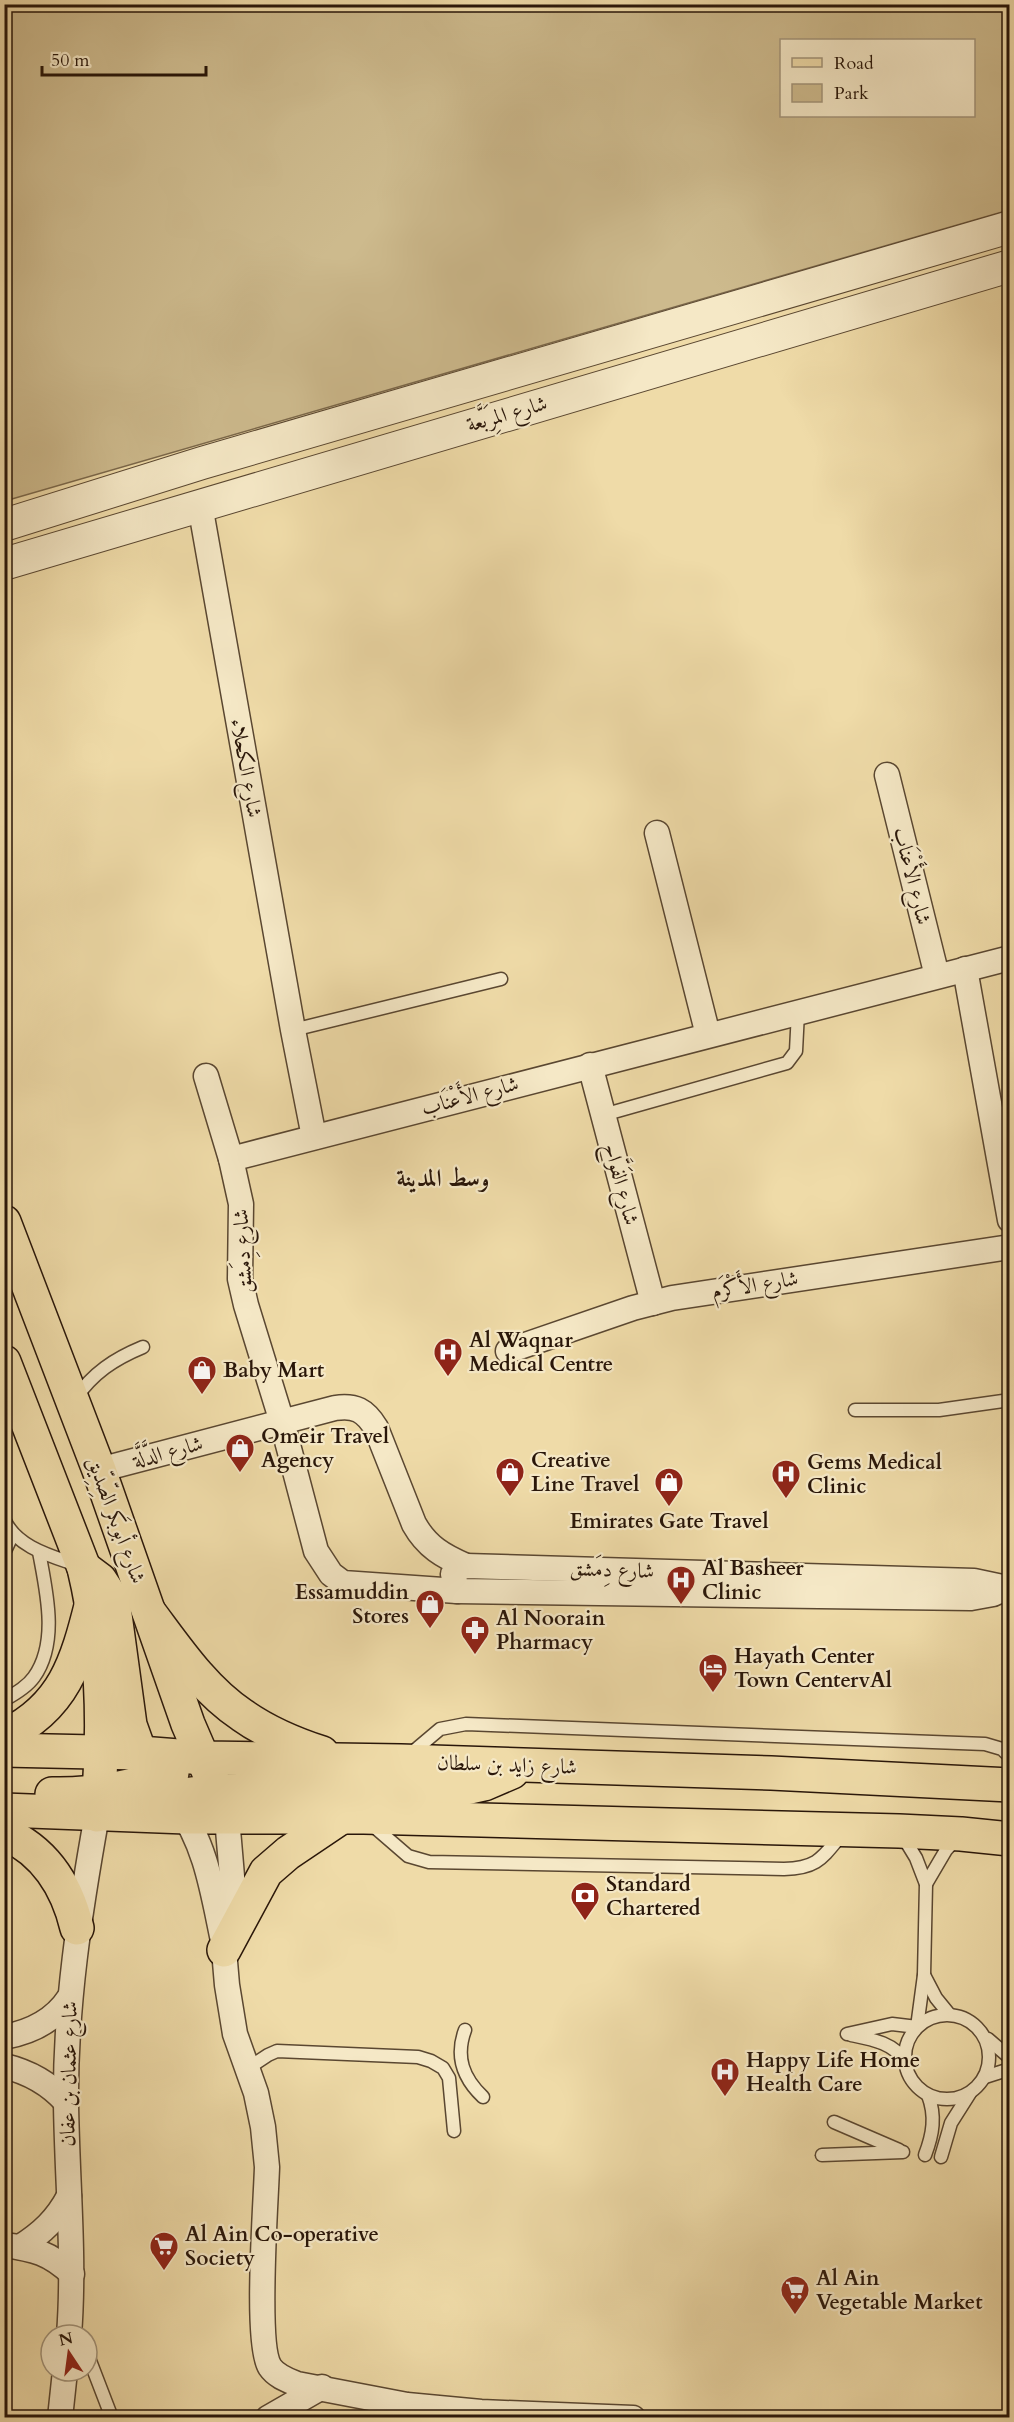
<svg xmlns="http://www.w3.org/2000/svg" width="1014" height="2422" viewBox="0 0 1014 2422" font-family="Cardo,Amiri,serif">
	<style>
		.green { fill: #cdba8d; stroke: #7b684b; stroke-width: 1.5; fill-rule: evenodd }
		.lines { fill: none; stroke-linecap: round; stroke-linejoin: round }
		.service-casing { stroke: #5a4731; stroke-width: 15 }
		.minor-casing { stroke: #5a4731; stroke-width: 27 }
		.tertiary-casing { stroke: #5a4731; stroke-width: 34 }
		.primary-casing { stroke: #291609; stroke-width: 36 }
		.trunk-casing { stroke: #291609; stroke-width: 36 }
		.service { stroke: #f5e8c6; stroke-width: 12 }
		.minor { stroke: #f5e8c6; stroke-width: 24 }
		.tertiary { stroke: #f5e8c6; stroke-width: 32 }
		.primary { stroke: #efdba8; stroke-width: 33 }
		.trunk { stroke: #efdba8; stroke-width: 33 }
		.labels { text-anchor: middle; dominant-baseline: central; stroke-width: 4.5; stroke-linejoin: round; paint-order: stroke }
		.street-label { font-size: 21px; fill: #291609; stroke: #f5e8c6 }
		.poi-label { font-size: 21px; font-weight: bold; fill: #291609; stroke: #f5e8c6; text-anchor: start }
		.quarter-label { font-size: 24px; font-weight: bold; fill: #291609; stroke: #f5e8c6 }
	</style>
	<rect width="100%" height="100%" fill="#efdba8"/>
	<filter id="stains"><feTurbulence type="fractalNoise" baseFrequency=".00333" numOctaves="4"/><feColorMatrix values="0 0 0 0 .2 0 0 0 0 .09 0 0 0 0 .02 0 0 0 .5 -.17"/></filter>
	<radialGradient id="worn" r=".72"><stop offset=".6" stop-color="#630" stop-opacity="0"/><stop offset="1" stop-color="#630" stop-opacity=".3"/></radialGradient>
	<path class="green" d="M 5,4 L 1009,5 L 1009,210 L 5,501 ZM 782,40 L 974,40 L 974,116 L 782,116 Z"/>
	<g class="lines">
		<g class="service-casing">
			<g id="service">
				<path d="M 293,1030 L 501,979"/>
				<path d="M 603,1115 L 787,1063 L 796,1051 L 798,1012"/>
				<path d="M 75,1399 C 93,1373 114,1359 143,1347"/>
				<path d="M 855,1410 L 939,1410 L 1010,1400"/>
				<path d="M 4,1519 C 16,1547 51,1556 77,1565"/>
				<path d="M 4,1553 L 13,1534"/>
				<path d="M 4,1700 C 15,1694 27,1687 34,1677 C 59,1642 46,1590 39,1552"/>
				<path d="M 408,1756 L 440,1729 L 466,1724 L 985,1744 L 1002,1749 L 1010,1757"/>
				<path d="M 371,1824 L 408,1856 L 429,1862 L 784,1869 C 818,1868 822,1858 843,1833"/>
				<path d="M 926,1884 L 946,1850 L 957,1838"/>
				<path d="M 924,1975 L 936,1998 L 949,2014"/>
				<circle cx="947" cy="2057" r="42"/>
				<path d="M 465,2030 C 455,2057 463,2078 483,2097"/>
				<path d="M 847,2034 L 892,2024 L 917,2027 L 924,1975 L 926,1884 L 916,1858 L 902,1835"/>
				<path d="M 851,2035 C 871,2039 895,2043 905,2062"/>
				<path d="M 988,2039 L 1010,2058"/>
				<path d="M 247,2069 L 268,2055 L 277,2051 L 418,2057 L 431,2061 L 443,2068 L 449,2078 L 454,2131"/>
				<path d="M 985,2077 L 1010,2069"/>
				<path d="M 834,2122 L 899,2150"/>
				<path d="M 822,2155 L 903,2152"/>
				<path d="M 925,2155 C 933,2134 936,2116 928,2095"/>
				<path d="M 941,2157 L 951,2123 L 970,2093"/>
				<path d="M 87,2353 L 112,2418"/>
			</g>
		</g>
		<g class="minor-casing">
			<g id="minor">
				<path d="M 200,505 L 293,1030 L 314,1137"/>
				<path d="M 887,775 L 937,976"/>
				<path d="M 657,833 L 708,1035"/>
				<path d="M 965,969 L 1010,1220"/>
				<path d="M 590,1065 L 653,1303"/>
				<path d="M 206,1076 L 231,1159 L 241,1204 L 240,1279 L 246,1305 L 282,1422 L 316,1551 L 331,1574 L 343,1583 L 457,1591 L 971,1598 L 993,1594 L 1010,1586"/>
				<path d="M 231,1159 L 1010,958"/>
				<path d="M 508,1351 L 633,1308 L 672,1298 L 1010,1247"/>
				<path d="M 99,1470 L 335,1408 C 355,1405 365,1410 376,1428 L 414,1524 C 427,1547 443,1556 466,1566"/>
				<path d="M 457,1591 L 453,1574 L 457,1569 L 466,1566 L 974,1581 L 1007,1588"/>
				<path d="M 177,1806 C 205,1841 213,1893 222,1936"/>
				<path d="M 227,1818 L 233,1888 L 232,1912 L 224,1950 L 227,1985 L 235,2034 L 256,2093 L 263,2127 L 267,2167 C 266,2202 255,2344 270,2367 C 276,2376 287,2380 297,2384 L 407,2405 L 481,2412 L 633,2418"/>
				<path d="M 4,2037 C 31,2032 54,2021 69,1998"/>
				<path d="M 4,2066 C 29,2072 50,2084 66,2102"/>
				<path d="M 4,2245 C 34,2249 50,2253 72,2274"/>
				<path d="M 20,2247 C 42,2233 57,2219 69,2196"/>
				<path d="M 69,2335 C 75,2258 67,2181 66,2103 C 65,2006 80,1910 97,1815"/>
				<path d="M 60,2418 L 65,2371"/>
				<path d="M 268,2418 L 322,2387"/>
			</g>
		</g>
		<g class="tertiary-casing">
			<g id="tertiary">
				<path d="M 4,525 L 202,463 L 1010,227"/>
				<path d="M 4,564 L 1010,266"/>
			</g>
		</g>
		<g class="primary-casing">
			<g id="primary">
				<path d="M 4,1222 L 99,1470 L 188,1724 L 213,1782"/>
				<path d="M 4,1362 L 84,1568 C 103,1647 105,1734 97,1815"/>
			</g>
		</g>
		<g class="trunk-casing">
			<g id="trunk">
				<path d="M 84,1568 L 100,1580 L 113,1600 L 130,1725 L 140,1753 L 155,1767"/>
				<path d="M 149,1612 C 176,1648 204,1690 242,1715 C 266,1732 294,1744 322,1753"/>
				<path d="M 4,1736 C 64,1708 77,1662 92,1602"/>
				<path d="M 4,1750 L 140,1753 L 204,1758 L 401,1761 L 771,1773 L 1010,1785"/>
				<path d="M 52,1794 C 93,1795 134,1787 172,1773"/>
				<path d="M 145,1803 L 167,1797 L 217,1791 L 448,1792 L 484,1784 L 512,1772"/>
				<path d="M 4,1810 L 186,1817 L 364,1817 L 899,1831 L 961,1834 L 1010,1839"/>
				<path d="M 4,1833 C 45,1851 67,1886 77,1928"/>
				<path d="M 224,1950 L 266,1872 L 288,1853 L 340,1818"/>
			</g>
		</g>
		<use href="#service" class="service"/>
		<use href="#minor" class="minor"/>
		<use href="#tertiary" class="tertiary"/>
		<use href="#primary" class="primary"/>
		<use href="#trunk" class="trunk"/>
	</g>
	<defs>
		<g id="hospital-pin" transform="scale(1.5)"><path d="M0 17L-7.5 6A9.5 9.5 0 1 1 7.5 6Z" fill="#8f2418" stroke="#f5e8c6"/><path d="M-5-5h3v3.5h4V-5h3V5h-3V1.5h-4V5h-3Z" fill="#fff"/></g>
		<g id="shop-pin" transform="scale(1.5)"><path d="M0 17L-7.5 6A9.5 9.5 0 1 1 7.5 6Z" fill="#8f2418" stroke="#f5e8c6"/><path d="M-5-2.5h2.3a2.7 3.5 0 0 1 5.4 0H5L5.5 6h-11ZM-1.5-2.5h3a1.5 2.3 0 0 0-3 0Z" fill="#fff"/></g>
		<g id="pharmacy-pin" transform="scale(1.5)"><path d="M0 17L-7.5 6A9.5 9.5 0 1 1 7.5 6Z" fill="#8f2418" stroke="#f5e8c6"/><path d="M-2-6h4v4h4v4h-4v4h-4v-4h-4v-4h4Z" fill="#fff"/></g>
		<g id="hotel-pin" transform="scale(1.5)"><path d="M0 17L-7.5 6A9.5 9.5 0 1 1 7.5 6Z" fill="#8f2418" stroke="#f5e8c6"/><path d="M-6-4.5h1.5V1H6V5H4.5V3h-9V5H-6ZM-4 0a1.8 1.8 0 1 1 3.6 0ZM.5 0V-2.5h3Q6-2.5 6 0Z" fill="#fff"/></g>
		<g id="bank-pin" transform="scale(1.5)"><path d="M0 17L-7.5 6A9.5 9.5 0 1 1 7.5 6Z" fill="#8f2418" stroke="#f5e8c6"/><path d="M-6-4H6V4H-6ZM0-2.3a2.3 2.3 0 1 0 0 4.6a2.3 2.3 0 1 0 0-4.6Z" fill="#fff"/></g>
		<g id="supermarket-pin" transform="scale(1.5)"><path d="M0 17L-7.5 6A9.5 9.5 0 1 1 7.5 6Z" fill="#8f2418" stroke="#f5e8c6"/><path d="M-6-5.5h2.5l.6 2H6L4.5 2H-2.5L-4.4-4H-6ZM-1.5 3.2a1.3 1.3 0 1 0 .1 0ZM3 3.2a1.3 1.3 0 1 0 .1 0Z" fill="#fff"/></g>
	</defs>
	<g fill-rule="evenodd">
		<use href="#hospital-pin" x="448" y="1352"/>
		<use href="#shop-pin" x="202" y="1370"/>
		<use href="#shop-pin" x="240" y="1448"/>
		<use href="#shop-pin" x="510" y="1472"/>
		<use href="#hospital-pin" x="786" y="1474"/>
		<use href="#shop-pin" x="669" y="1482"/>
		<use href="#hospital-pin" x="681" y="1580"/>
		<use href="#shop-pin" x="430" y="1604"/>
		<use href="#pharmacy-pin" x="475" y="1630"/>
		<use href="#hotel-pin" x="713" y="1668"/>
		<use href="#bank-pin" x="585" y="1896"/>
		<use href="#hospital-pin" x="725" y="2072"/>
		<use href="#supermarket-pin" x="164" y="2246"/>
		<use href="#supermarket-pin" x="795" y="2290"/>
	</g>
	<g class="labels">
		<g class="street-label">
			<text transform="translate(507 414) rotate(-16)">شارع المِرَبَّعة</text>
			<text transform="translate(246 768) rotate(80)">شارع الكحلاء</text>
			<text transform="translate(912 876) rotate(76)">شارع الأَعْنَاب</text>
			<text transform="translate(470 1096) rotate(-15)">شارع الأَعْنَاب</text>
			<text transform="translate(621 1184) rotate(75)">شارع الفَوَّاح</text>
			<text transform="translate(243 1251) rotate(-93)">شارع دِمَشق</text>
			<text transform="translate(755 1285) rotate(-9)">شارع الأَكْرَم</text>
			<text transform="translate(168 1452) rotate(-15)">شارع الدَّلَّة</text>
			<text transform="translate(116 1520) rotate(70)">شارع أبوبَكر الصِّدِّيق</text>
			<text transform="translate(612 1570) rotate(2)">شارع دِمَشق</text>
			<text transform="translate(507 1765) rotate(2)">شارع زايد بن سلطان</text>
			<text transform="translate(69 2074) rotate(-89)">شارع عثمان بن عفان</text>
		</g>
		<g class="poi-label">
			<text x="469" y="1340">Al Waqnar<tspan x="469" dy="24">Medical Centre</tspan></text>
			<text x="223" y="1370">Baby Mart</text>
			<text x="261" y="1436">Omeir Travel<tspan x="261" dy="24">Agency</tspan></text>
			<text x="531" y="1460">Creative<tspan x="531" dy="24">Line Travel</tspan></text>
			<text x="807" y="1462">Gems Medical<tspan x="807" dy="24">Clinic</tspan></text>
			<text x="669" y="1521" text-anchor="middle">Emirates Gate Travel</text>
			<text x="702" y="1568">Al Basheer<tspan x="702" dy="24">Clinic</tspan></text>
			<text x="409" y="1592" text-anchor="end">Essamuddin<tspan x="409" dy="24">Stores</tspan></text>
			<text x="496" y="1618">Al Noorain<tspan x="496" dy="24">Pharmacy</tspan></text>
			<text x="734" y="1656">Hayath Center<tspan x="734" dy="24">Town CentervAl</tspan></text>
			<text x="606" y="1884">Standard<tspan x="606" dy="24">Chartered</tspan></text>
			<text x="746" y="2060">Happy Life Home<tspan x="746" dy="24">Health Care</tspan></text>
			<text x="185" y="2234">Al Ain Co-operative<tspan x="185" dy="24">Society</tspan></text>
			<text x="816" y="2278">Al Ain<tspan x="816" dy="24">Vegetable Market</tspan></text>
		</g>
		<g class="quarter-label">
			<text x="443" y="1178">وسط المدينة</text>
		</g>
	</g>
	<rect width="1014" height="2422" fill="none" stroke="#efdba8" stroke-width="24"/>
	<rect x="6" y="6" width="1002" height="2410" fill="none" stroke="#291609" stroke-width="3"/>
	<rect x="12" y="12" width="990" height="2398" fill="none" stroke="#291609" stroke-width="1.5"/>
	<rect x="780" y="39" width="195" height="78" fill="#f5e8c6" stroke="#a3947a" stroke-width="1.5"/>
	<rect x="792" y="58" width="30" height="9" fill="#efdba8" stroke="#a3947a" stroke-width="1.5"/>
	<text x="834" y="69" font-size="18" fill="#291609">Road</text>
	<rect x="792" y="84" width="30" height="18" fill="#cdba8d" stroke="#a3947a" stroke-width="1.5"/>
	<text x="834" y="99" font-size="18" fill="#291609">Park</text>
	<g transform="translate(69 2353) rotate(347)"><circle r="28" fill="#f5e8c6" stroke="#a3947a" stroke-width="1.5"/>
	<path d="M0-4.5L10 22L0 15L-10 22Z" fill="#8f2418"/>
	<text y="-9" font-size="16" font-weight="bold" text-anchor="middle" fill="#291609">N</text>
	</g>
	<path d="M42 66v9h164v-9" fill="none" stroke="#291609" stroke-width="3"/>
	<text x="51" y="66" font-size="18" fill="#291609" stroke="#f5e8c6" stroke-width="4.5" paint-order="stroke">50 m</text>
	<rect width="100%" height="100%" filter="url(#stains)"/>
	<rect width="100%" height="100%" fill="url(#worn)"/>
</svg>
